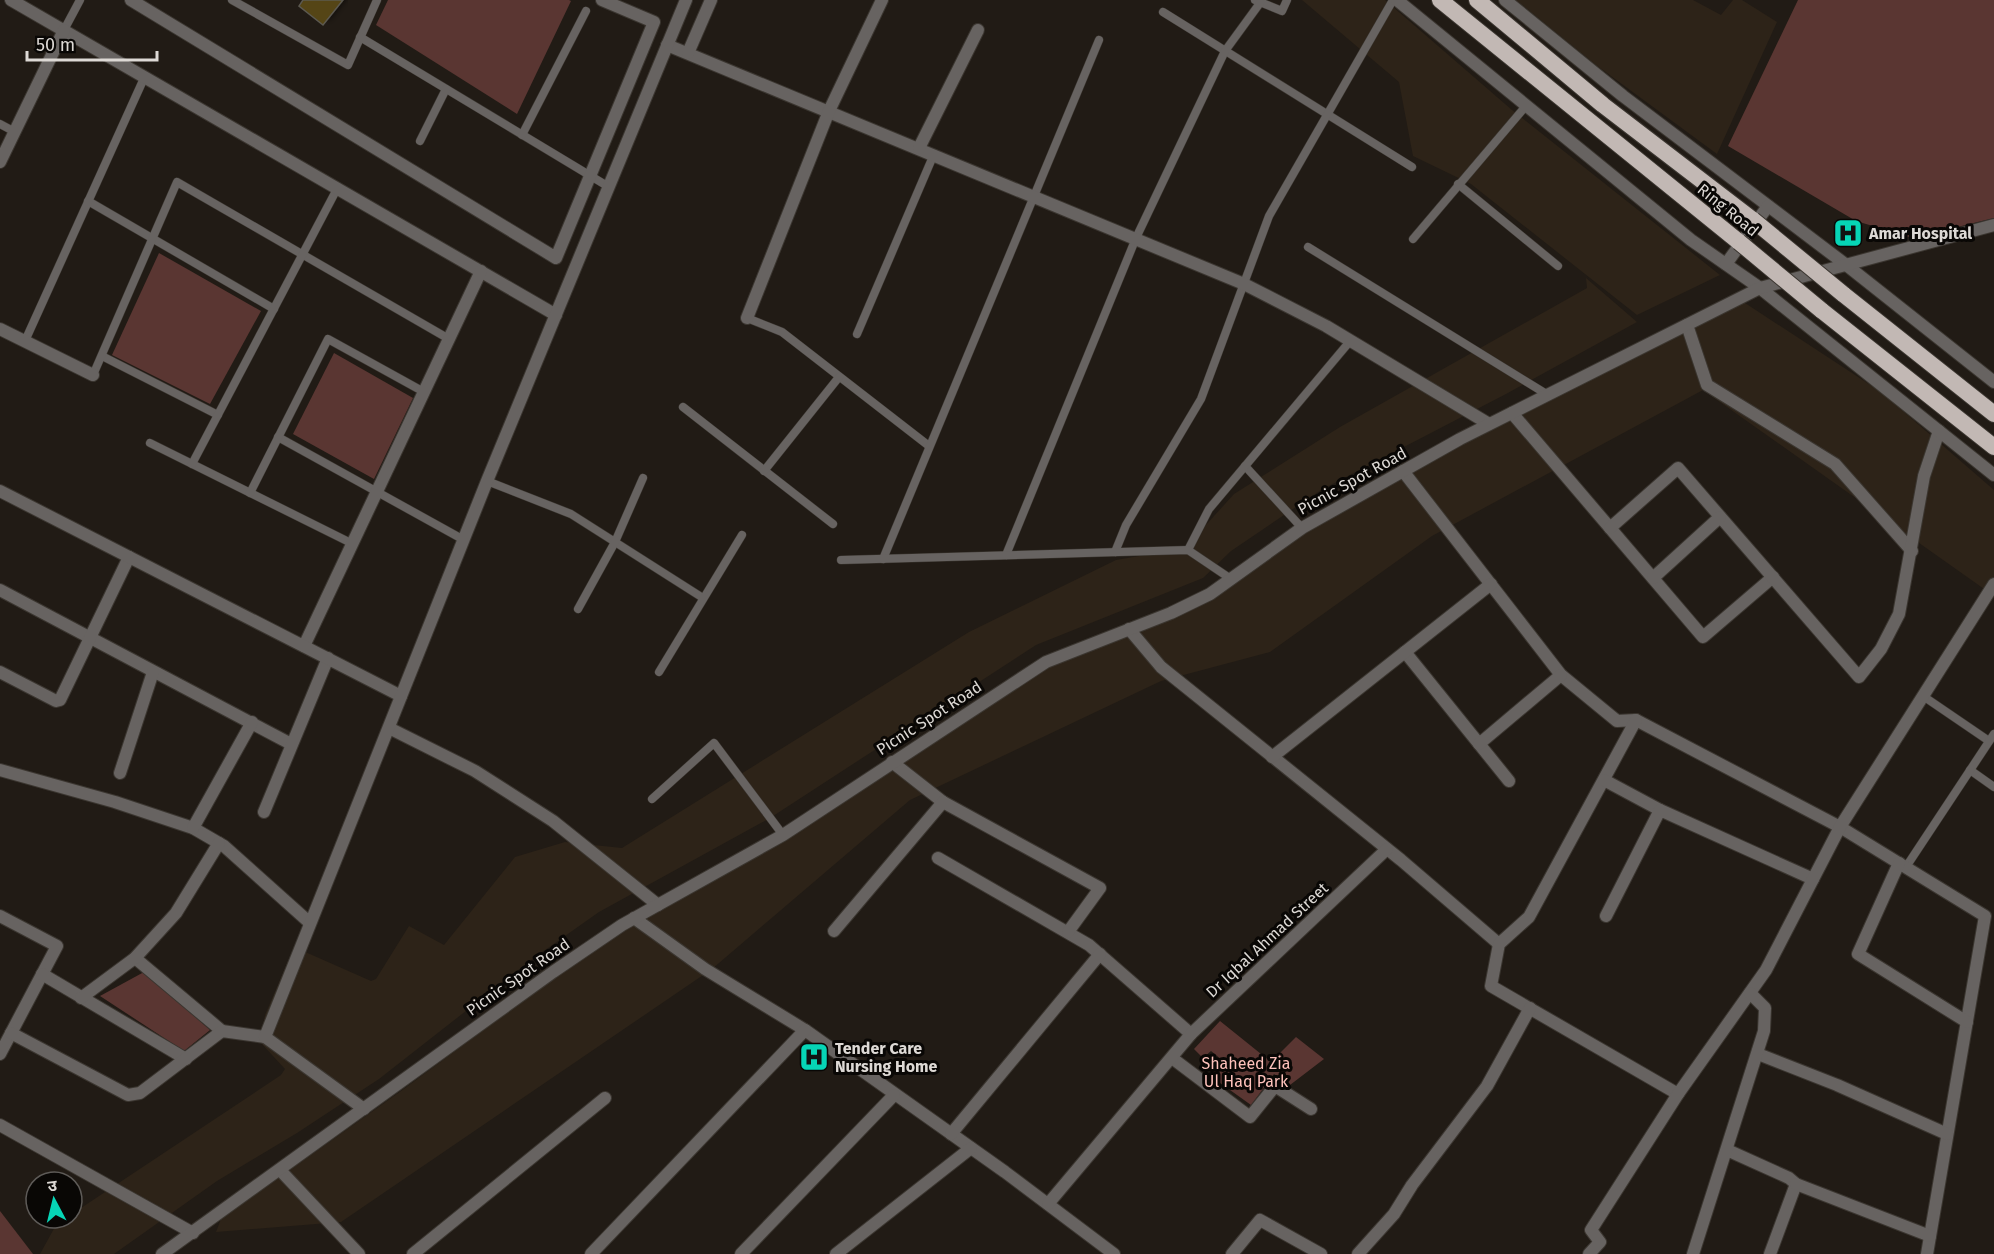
<svg xmlns="http://www.w3.org/2000/svg" width="1994" height="1254" viewBox="0 0 1994 1254" font-family="'Fira Sans','Noto Sans Devanagari',sans-serif">
	<style>
		.built { fill: #2d2318 }
		.green { fill: #5a3632 }
		.building { fill: #544413; stroke: #5c5950; stroke-width: 1.5; filter: url(#shadow) }
		.lines { fill: none; stroke-linecap: round; stroke-linejoin: round }
		.service-casing { stroke: #3b3630; stroke-width: 9 }
		.minor-casing { stroke: #3b3630; stroke-width: 14 }
		.tertiary-casing { stroke: #3b3630; stroke-width: 14 }
		.trunk-casing { stroke: #3b3630; stroke-width: 18 }
		.service { stroke: #676361; stroke-width: 8 }
		.minor { stroke: #676361; stroke-width: 12 }
		.tertiary { stroke: #676361; stroke-width: 12 }
		.trunk { stroke: #c2b8b4; stroke-width: 16 }
		.trunk-bridge-casing { stroke: #3b3630; stroke-width: 18; stroke-linecap: butt }
		.trunk-bridge { stroke: #c2b8b4; stroke-width: 16 }
		.labels { text-anchor: middle; dominant-baseline: central; stroke-width: 6; stroke-linejoin: round; paint-order: stroke }
		.street-label { font-size: 16px; fill: #ddd9d5; stroke: #090705 }
		.poi-label { font-size: 16px; font-weight: bold; fill: #ddd9d5; stroke: #090705; text-anchor: start }
		.park-label { font-size: 16px; fill: #fec2bb; stroke: #090705 }
	</style>
	<defs>
		<filter id="shadow"><feDropShadow dx="5.5" dy="-5.5" stdDeviation="3" flood-color="#0009"/></filter>
	</defs>
	<rect width="100%" height="100%" fill="#211b15"/>
	<g class="built">
		<path d="M 1302,0 L 1385,0 L 1512,110 L 1720,275 L 1637,315 L 1471,184 L 1413,156 L 1399,82 Z"/>
		<path d="M 1516,0 L 1693,0 L 1721,15 L 1733,0 L 1742,0 L 1777,22 L 1717,154 L 1596,65 Z"/>
		<path d="M 1586,278 L 1637,322 L 1506,394 L 1321,490 L 1231,551 L 1203,578 L 1036,645 L 770,818 L 599,912 L 531,960 L 379,1079 L 297,1133 L 217,1181 L 114,1254 L 40,1254 L 56,1225 L 66,1218 L 72,1218 L 72,1214 L 281,1075 L 285,1069 L 260,1042 L 265,1015 L 294,947 L 371,981 L 376,979 L 409,926 L 444,945 L 515,857 L 565,842 L 622,848 L 969,632 L 1116,560 L 1185,548 L 1234,494 L 1340,427 L 1587,288 Z"/>
		<path d="M 1742,301 L 1881,392 L 1994,490 L 1994,596 L 1703,390 L 1432,536 L 1270,652 L 1161,681 L 910,800 L 712,969 L 341,1222 L 216,1232 L 221,1219 L 401,1091 L 603,942 L 1050,667 L 1215,596 L 1305,530 L 1511,417 Z"/>
	</g>
	<g class="green">
		<path d="M 388,0 L 569,0 L 571,1 L 517,114 L 376,25 Z"/>
		<path d="M 1798,0 L 1994,0 L 1994,218 L 1913,238 L 1856,221 L 1728,146 Z"/>
		<path d="M 159,253 L 261,311 L 210,404 L 112,355 Z"/>
		<path d="M 334,353 L 413,398 L 374,479 L 293,434 Z"/>
		<path d="M 144,972 L 210,1030 L 184,1051 L 100,996 Z"/>
		<path d="M 1220,1021 L 1271,1062 L 1296,1037 L 1324,1059 L 1290,1085 L 1274,1074 L 1251,1105 L 1209,1075 L 1222,1060 L 1211,1051 L 1203,1058 L 1194,1049 Z"/>
		<path d="M 0,1211 L 33,1254 L 0,1254 Z"/>
	</g>
	<path class="building" d="M 303,0 L 343,0 L 323,25 L 299,6 Z"/>
	<g class="lines">
		<g class="service-casing">
			<g id="service">
				<path d="M 232,0 L 348,65 L 377,0"/>
				<path d="M 1255,0 L 1282,11 L 1287,0"/>
				<path d="M 1163,12 L 1412,167"/>
				<path d="M 64,30 L 80,0"/>
				<path d="M 360,37 L 609,187"/>
				<path d="M 0,124 L 15,132"/>
				<path d="M 522,135 L 586,11"/>
				<path d="M 420,141 L 446,89"/>
				<path d="M 1458,184 L 1558,266"/>
				<path d="M 88,201 L 274,309"/>
				<path d="M 1413,239 L 1525,107"/>
				<path d="M 1308,247 L 1548,395"/>
				<path d="M 747,318 L 782,332 L 929,446"/>
				<path d="M 857,334 L 934,154"/>
				<path d="M 25,341 L 145,76"/>
				<path d="M 102,356 L 218,415"/>
				<path d="M 93,375 L 177,182 L 449,339"/>
				<path d="M 683,407 L 833,524"/>
				<path d="M 278,437 L 464,540"/>
				<path d="M 150,443 L 353,544"/>
				<path d="M 192,464 L 338,187"/>
				<path d="M 1245,466 L 1302,528"/>
				<path d="M 764,471 L 839,377"/>
				<path d="M 487,481 L 571,514 L 703,598"/>
				<path d="M 250,493 L 328,339 L 424,392"/>
				<path d="M 1188,550 L 1209,509 L 1351,340"/>
				<path d="M 1115,552 L 1126,525 L 1201,399 L 1269,216 L 1393,0"/>
				<path d="M 1006,555 L 1136,238 L 1225,51 L 1260,3"/>
				<path d="M 883,559 L 1099,40"/>
				<path d="M 841,560 L 1188,550 L 1231,579"/>
				<path d="M 578,609 L 615,542 L 643,478"/>
				<path d="M 659,672 L 742,535"/>
				<path d="M 1923,696 L 1989,741"/>
				<path d="M 1970,770 L 1994,787"/>
				<path d="M 652,799 L 714,743 L 783,835"/>
				<path d="M 1906,867 L 1994,734"/>
			</g>
		</g>
		<g class="minor-casing">
			<g id="minor">
				<path d="M 11,0 L 556,315"/>
				<path d="M 131,0 L 556,258 L 654,22 L 602,0"/>
				<path d="M 667,45 L 1244,284 L 1326,326 L 1489,424"/>
				<path d="M 688,53 L 711,0"/>
				<path d="M 919,148 L 978,30"/>
				<path d="M 0,162 L 64,30"/>
				<path d="M 747,318 L 829,111 L 882,0"/>
				<path d="M 1687,325 L 1707,385 L 1835,464 L 1912,551"/>
				<path d="M 0,329 L 93,375"/>
				<path d="M 1512,413 L 1703,637 L 1773,577"/>
				<path d="M 1403,471 L 1561,675 L 1617,721 L 1636,720 L 1840,827 L 1985,916 L 1927,1254"/>
				<path d="M 1610,528 L 1678,468 L 1859,677 L 1881,649 L 1899,614 L 1924,476 L 1939,431"/>
				<path d="M 1653,578 L 1720,517"/>
				<path d="M 0,590 L 291,744"/>
				<path d="M 1129,629 L 1161,667 L 1401,860 L 1499,944"/>
				<path d="M 304,646 L 481,271"/>
				<path d="M 1405,652 L 1509,781"/>
				<path d="M 0,672 L 56,701 L 60,700 L 129,557"/>
				<path d="M 1636,720 L 1529,917 L 1499,944 L 1491,986 L 1678,1094"/>
				<path d="M 389,728 L 475,771 L 553,821 L 658,905"/>
				<path d="M 1479,744 L 1561,675"/>
				<path d="M 1272,757 L 1491,584"/>
				<path d="M 892,762 L 943,802"/>
				<path d="M 0,770 L 115,802 L 193,828 L 224,846 L 310,923"/>
				<path d="M 120,773 L 153,672"/>
				<path d="M 1604,780 L 1660,810"/>
				<path d="M 264,812 L 328,658"/>
				<path d="M 193,828 L 252,722"/>
				<path d="M 938,858 L 1089,945 L 1191,1034"/>
				<path d="M 1899,863 L 1858,954 L 1967,1022"/>
				<path d="M 0,916 L 57,946 L 0,1054"/>
				<path d="M 1606,916 L 1660,810 L 1813,879"/>
				<path d="M 634,918 L 705,969 L 805,1030 L 1005,1172 L 1114,1254"/>
				<path d="M 834,931 L 943,802 L 1100,888 L 1068,932"/>
				<path d="M 135,958 L 222,1031"/>
				<path d="M 42,974 L 186,1059"/>
				<path d="M 81,998 L 135,958 L 176,913 L 219,843"/>
				<path d="M 11,1033 L 128,1095 L 140,1093 L 222,1031 L 265,1037"/>
				<path d="M 1758,1054 L 1837,1085 L 1947,1134"/>
				<path d="M 1172,1058 L 1250,1117 L 1275,1086 L 1311,1109"/>
				<path d="M 0,1125 L 193,1233"/>
				<path d="M 951,1134 L 1100,954"/>
				<path d="M 1727,1150 L 1789,1178 L 1796,1184 L 1770,1254"/>
				<path d="M 280,1170 L 359,1254"/>
				<path d="M 1796,1184 L 1930,1236"/>
				<path d="M 1048,1204 L 1191,1034 L 1387,849"/>
				<path d="M 413,1254 L 605,1098"/>
				<path d="M 591,1254 L 805,1030"/>
				<path d="M 741,1254 L 894,1095"/>
				<path d="M 836,1254 L 971,1148"/>
				<path d="M 1232,1254 L 1260,1220 L 1321,1254"/>
				<path d="M 1358,1254 L 1394,1214 L 1412,1185 L 1487,1086 L 1530,1008"/>
				<path d="M 1589,1254 L 1600,1242 L 1591,1230 L 1678,1094 L 1766,970 L 1840,827 L 1994,584"/>
				<path d="M 1693,1254 L 1764,1031 L 1765,1008 L 1750,993"/>
			</g>
		</g>
		<g class="tertiary-casing">
			<g id="tertiary">
				<path d="M 1397,0 L 1691,240 L 1760,288 L 1994,475"/>
				<path d="M 1505,0 L 1623,96 L 1845,264 L 1994,382"/>
				<path d="M 1726,264 L 1768,206"/>
				<path d="M 0,491 L 401,696"/>
				<path d="M 364,1109 L 265,1037 L 487,481 L 686,0"/>
				<path d="M 162,1254 L 553,972 L 622,925 L 783,835 L 1046,662 L 1171,613 L 1210,594 L 1302,528 L 1460,439 L 1760,288 L 1994,225"/>
			</g>
		</g>
		<g class="trunk-casing">
			<g id="trunk">
				<path d="M 1440,0 L 1739,242"/>
				<path d="M 1477,0 L 1603,105 L 1753,220"/>
				<path d="M 1843,294 L 1994,414"/>
				<path d="M 1821,310 L 1994,447"/>
			</g>
		</g>
		<use href="#service" class="service"/>
		<use href="#minor" class="minor"/>
		<use href="#tertiary" class="tertiary"/>
		<use href="#trunk" class="trunk"/>
		<g class="trunk-bridge-casing">
			<g id="trunk-bridge">
				<path d="M 1753,220 L 1843,294"/>
				<path d="M 1739,242 L 1821,310"/>
			</g>
		</g>
		<use href="#trunk-bridge" class="trunk-bridge"/>
	</g>
	<defs>
		<g id="hospital-square" transform="scale(1.5)"><rect x="-9" y="-9" width="18" height="18" rx="4" fill="#06d5b6" stroke="#090705"/><path d="M-5-5h3v3.5h4V-5h3V5h-3V1.5h-4V5h-3Z" fill="#111"/></g>
	</defs>
	<g fill-rule="evenodd">
		<use href="#hospital-square" x="1848" y="233"/>
		<use href="#hospital-square" x="814" y="1057"/>
	</g>
	<g class="labels">
		<g class="street-label">
			<text transform="translate(1728 210) rotate(39)">Ring Road</text>
			<text transform="translate(1352 481) rotate(-29)">Picnic Spot Road</text>
			<text transform="translate(929 718) rotate(-33)">Picnic Spot Road</text>
			<text transform="translate(1267 940) rotate(-43)">Dr Iqbal Ahmad Street</text>
			<text transform="translate(518 977) rotate(-35)">Picnic Spot Road</text>
		</g>
		<g class="poi-label">
			<text x="1869" y="233">Amar Hospital</text>
			<text x="835" y="1048">Tender Care<tspan x="835" dy="18">Nursing Home</tspan></text>
		</g>
		<g class="park-label">
			<text x="1246" y="1063">Shaheed Zia<tspan x="1246" dy="18">Ul Haq Park</tspan></text>
		</g>
	</g>
	<g transform="translate(54 1200) rotate(353)"><circle r="28" fill="#090705" stroke="#5e5b58" stroke-width="1.5"/>
	<path d="M0-4.5L10 22L0 15L-10 22Z" fill="#06d5b6"/>
	<text y="-9" font-size="16" font-weight="bold" text-anchor="middle" fill="#ddd9d5">उ</text>
	</g>
	<path d="M27 51v9h130v-9" fill="none" stroke="#ddd9d5" stroke-width="3"/>
	<text x="36" y="51" font-size="18" fill="#ddd9d5" stroke="#090705" stroke-width="4.5" paint-order="stroke">50 m</text>
</svg>
